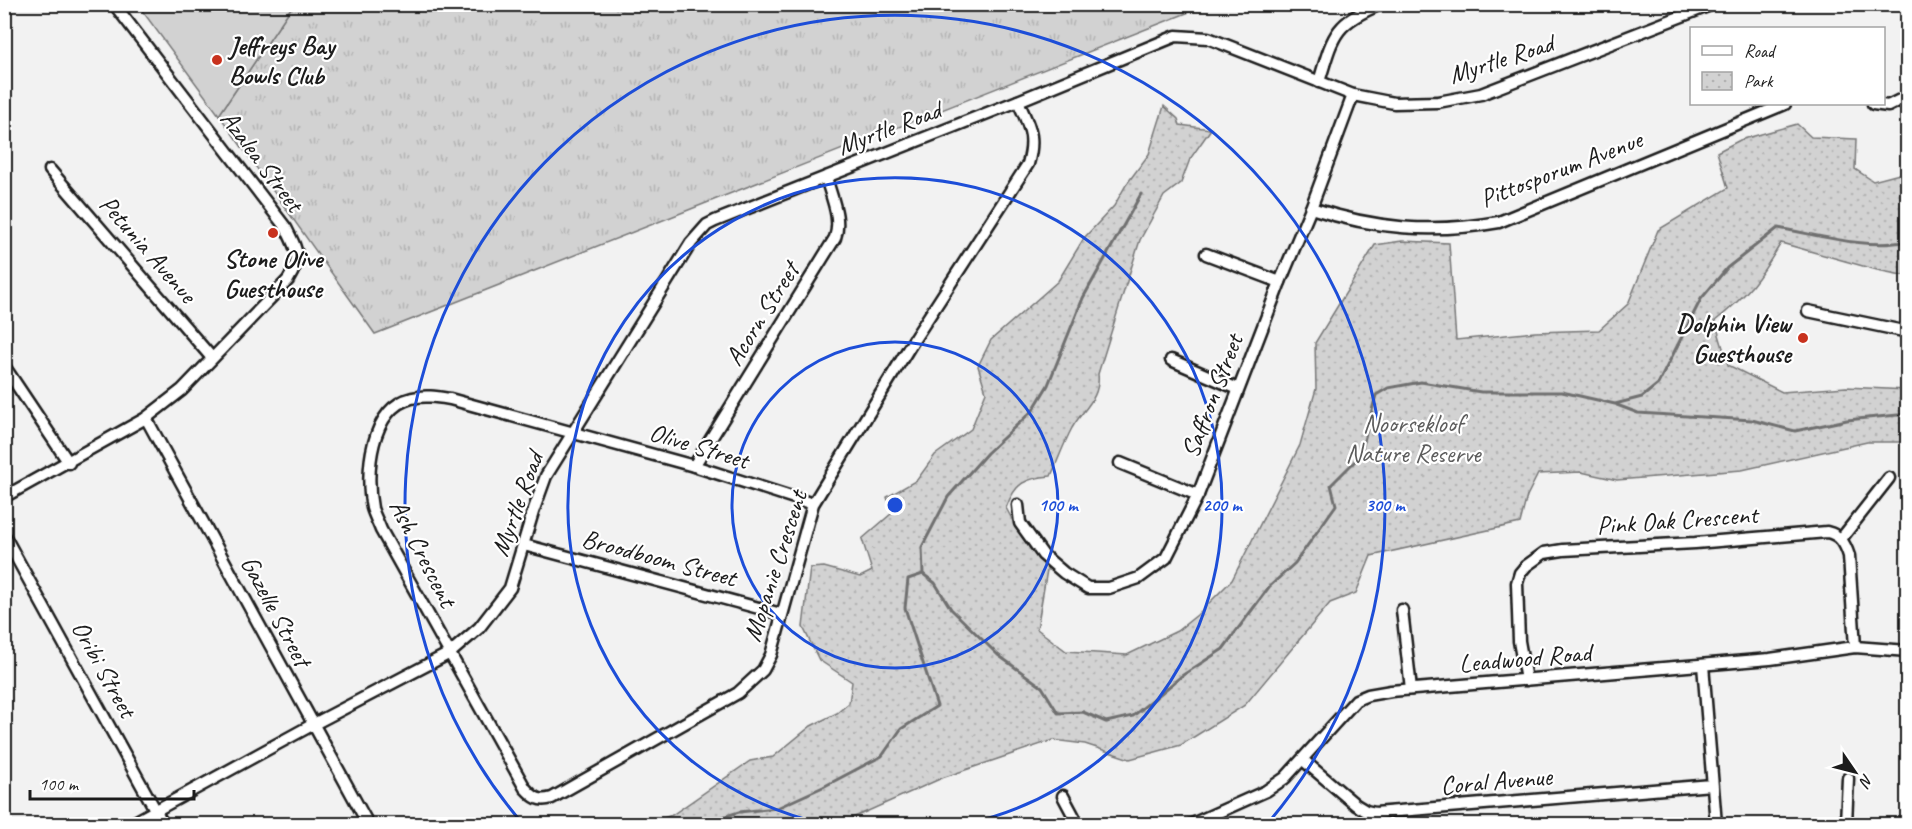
<svg xmlns="http://www.w3.org/2000/svg" width="1912" height="829" viewBox="0 0 1912 829" font-family="Caveat,sans-serif">
	<style>
		.grass { fill: url(#grass-tufts); stroke: #777; stroke-width: 1.5 }
		.park { fill: url(#park-dots); stroke: #777; stroke-width: 1.5 }
		.pitch { fill: #d2d2d2; stroke: #777; stroke-width: 1.5 }
		.lines { fill: none; stroke-linecap: round; stroke-linejoin: round }
		.stream { stroke: #707070; stroke-width: 3 }
		.street-casing { stroke: #1c1c1c; stroke-width: 15 }
		.street { stroke: #fff; stroke-width: 10 }
		.ring { fill: none; stroke: #1d4ed8; stroke-width: 3 }
		.poi-dot { fill: #c8321e; stroke: #fff; stroke-width: 2 }
		.labels { text-anchor: middle; dominant-baseline: central; stroke-width: 4.5; stroke-linejoin: round; paint-order: stroke }
		.poi-label { font-size: 26px; font-weight: bold; fill: #1c1c1c; stroke: #fff; text-anchor: start }
		.street-label { font-size: 26px; fill: #1c1c1c; stroke: #fff }
		.park-label { font-size: 26px; fill: #5c5c5c; stroke: #fff }
		.centre { fill: #1d4ed8; stroke: #fff; stroke-width: 3 }
		.ring-label { font-size: 18px; text-anchor: middle; font-weight: bold; fill: #1d4ed8; stroke: #fff; stroke-width: 4.5; stroke-linejoin: round; paint-order: stroke }
	</style>
	<defs>
		<pattern id="grass-tufts" width="24" height="20" patternUnits="userSpaceOnUse" patternTransform="scale(1.5)"><rect width="24" height="20" fill="#d2d2d2"/><path d="M3 7l-1-3M5 7V3M7 7l1-3M15 17l-1-3M17 17v-4M19 17l1-3" fill="none" stroke="#b4b4b4"/></pattern>
		<pattern id="park-dots" width="8" height="8" patternUnits="userSpaceOnUse" patternTransform="scale(1.5)"><rect width="8" height="8" fill="#d2d2d2"/><path d="M2 2h.1M6 6h.1" fill="none" stroke="#b4b4b4" stroke-width="1.8" stroke-linecap="round"/></pattern>
	</defs>
	<rect width="100%" height="100%" fill="#f2f2f2"/>
	<filter id="ink" filterUnits="userSpaceOnUse"><feTurbulence type="fractalNoise" baseFrequency=".0167" numOctaves="2"/><feDisplacementMap in="SourceGraphic" scale="12" xChannelSelector="R" yChannelSelector="G"/><feConvolveMatrix kernelMatrix="1 2 1 2 8 2 1 2 1" color-interpolation-filters="sRGB"/></filter>
	<g filter="url(#ink)">
		<path class="grass" d="M 293,5 L 1207,5 L 375,334 L 219,115 Z"/>
		<path class="park" d="M 1164,106 L 1178,119 L 1180,125 L 1211,129 L 1190,159 L 1181,183 L 1164,196 L 1140,240 L 1098,374 C 1101,398 1083,409 1072,428 C 1064,443 1058,460 1051,476 C 1025,478 1015,483 1006,508 L 1017,528 L 1048,564 L 1037,629 L 1066,651 L 1127,655 L 1177,631 L 1197,615 L 1232,580 L 1300,445 L 1316,389 L 1315,343 L 1375,245 L 1402,241 L 1449,243 L 1456,340 L 1535,332 L 1599,330 L 1628,304 L 1658,230 L 1728,188 L 1717,152 L 1740,140 L 1797,124 L 1811,137 L 1856,139 L 1855,169 L 1873,181 L 1907,172 L 1907,276 L 1877,270 L 1781,243 C 1760,278 1747,296 1715,321 L 1728,365 L 1782,392 L 1846,387 L 1907,390 L 1907,442 L 1867,442 L 1742,470 L 1617,480 L 1581,472 L 1538,474 L 1527,496 L 1520,523 L 1371,556 L 1356,593 L 1330,603 L 1245,705 L 1181,745 L 1130,759 L 1085,744 L 1053,740 L 942,778 L 839,824 L 647,824 L 672,815 L 750,761 L 773,757 L 811,726 L 837,713 L 849,703 L 852,682 L 819,660 L 803,627 L 810,568 L 824,567 L 860,577 L 872,571 L 862,539 L 892,513 L 887,497 L 917,480 L 935,455 L 971,429 L 986,392 L 978,366 L 991,340 L 1058,281 L 1084,238 L 1114,206 L 1126,185 L 1149,154 Z"/>
		<path class="pitch" d="M 138,5 L 293,5 L 219,115 Z"/>
		<g class="lines">
			<g class="stream">
				<path d="M 1617,405 L 1638,413 L 1752,420 L 1795,431 L 1847,420 L 1908,414"/>
				<path d="M 923,574 L 922,547 L 948,497 L 987,453 L 1033,410 L 1048,385 L 1083,298 L 1141,194"/>
				<path d="M 701,824 L 739,812 L 777,808 L 823,787 L 882,756 L 901,729 L 937,706 L 905,608 L 908,579 L 923,574 L 935,583 L 951,609 L 998,655 L 1042,687 L 1058,713 L 1083,712 L 1106,722 L 1133,716 L 1183,675 L 1223,649 L 1269,587 L 1295,563 L 1336,505 L 1331,485 L 1360,456 L 1376,395 L 1388,388 L 1421,382 L 1481,392 L 1562,392 L 1615,404 L 1642,397 L 1658,384 L 1701,299 L 1727,268 L 1778,228 C 1819,235 1866,250 1908,241"/>
			</g>
			<g class="street-casing">
				<g id="street">
					<path d="M 1319,82 C 1333,35 1334,23 1381,4"/>
					<path d="M 1873,104 L 1888,106 L 1908,96"/>
					<path d="M 50,170 L 212,358"/>
					<path d="M 1311,208 C 1375,229 1432,234 1499,222 L 1785,104"/>
					<path d="M 1206,254 L 1280,282"/>
					<path d="M 1808,311 L 1908,332"/>
					<path d="M 1171,360 L 1238,389"/>
					<path d="M 4,366 L 69,463"/>
					<path d="M 146,418 L 368,824"/>
					<path d="M 1120,463 L 1198,495"/>
					<path d="M 694,466 L 835,238 C 842,218 831,197 826,177"/>
					<path d="M 4,497 L 146,418 L 182,390 L 288,280 C 302,257 298,252 286,228 L 114,4"/>
					<path d="M 813,504 L 694,466 L 450,399 C 437,397 425,395 412,398 C 370,408 365,474 372,508 C 374,515 378,522 381,530 L 525,788 C 534,798 539,802 552,798 L 738,693 L 763,670 L 771,655 L 813,504 L 915,338 L 1028,164 C 1036,135 1029,127 1018,101"/>
					<path d="M 1018,505 L 1020,523 L 1043,555 L 1064,573 L 1088,588 L 1109,588 L 1139,578 L 1166,558 L 1198,495 L 1280,282 L 1311,208 L 1353,95"/>
					<path d="M 4,535 L 163,824"/>
					<path d="M 1841,539 L 1889,478"/>
					<path d="M 524,545 L 781,614"/>
					<path d="M 1402,610 L 1411,689"/>
					<path d="M 1703,665 L 1716,824"/>
					<path d="M 1526,680 L 1519,641 L 1517,583 L 1520,573 L 1526,566 L 1544,553 L 1563,550 L 1695,543 L 1827,532 C 1840,535 1845,543 1849,556 L 1855,647"/>
					<path d="M 1303,760 L 1356,805 L 1366,811 L 1375,813 L 1712,785"/>
					<path d="M 1063,796 L 1078,824"/>
					<path d="M 131,824 L 312,725 L 450,653 L 479,628 L 510,588 L 533,512 L 546,476 L 691,243 L 707,225 L 715,221 L 1018,101 L 1176,36 L 1208,38 L 1353,95 L 1394,103 L 1438,102 L 1481,94 L 1713,4"/>
					<path d="M 1192,824 L 1266,791 L 1285,778 L 1356,700 L 1368,695 L 1391,691 L 1770,659 L 1855,647 L 1908,651"/>
					<path d="M 1846,824 L 1848,778"/>
				</g>
			</g>
			<use href="#street" class="street"/>
		</g>
	</g>
	<g class="ring">
		<circle cx="895" cy="505" r="163"/>
		<path d="M824 824A327 327 0 1 1 966 824"/>
		<path d="M522 823A490 490 0 1 1 1268 823"/>
	</g>
	<g class="poi-dot">
		<circle cx="217" cy="60" r="6"/>
		<circle cx="273" cy="233" r="6"/>
		<circle cx="1803" cy="338" r="6"/>
	</g>
	<g class="labels">
		<g class="poi-label">
			<text x="229" y="45">Jeffreys Bay<tspan x="229" dy="30">Bowls Club</tspan></text>
			<text x="273" y="258" text-anchor="middle">Stone Olive<tspan x="273" dy="30">Guesthouse</tspan></text>
			<text x="1791" y="323" text-anchor="end">Dolphin View<tspan x="1791" dy="30">Guesthouse</tspan></text>
		</g>
		<g class="street-label">
			<text transform="translate(1501 59) rotate(-18)">Myrtle Road</text>
			<text transform="translate(889 128) rotate(-21)">Myrtle Road</text>
			<text transform="translate(262 161) rotate(53)">Azalea Street</text>
			<text transform="translate(1561 169) rotate(-21)">Pittosporum Avenue</text>
			<text transform="translate(148 249) rotate(49)">Petunia Avenue</text>
			<text transform="translate(762 314) rotate(-58)">Acorn Street</text>
			<text transform="translate(1212 396) rotate(-69)">Saffron Street</text>
			<text transform="translate(699 446) rotate(17)">Olive Street</text>
			<text transform="translate(517 504) rotate(-70)">Myrtle Road</text>
			<text transform="translate(1677 520) rotate(-4)">Pink Oak Crescent</text>
			<text transform="translate(423 553) rotate(63)">Ash Crescent</text>
			<text transform="translate(659 558) rotate(15)">Broodboom Street</text>
			<text transform="translate(775 566) rotate(-72)">Mopanie Crescent</text>
			<text transform="translate(276 611) rotate(62)">Gazelle Street</text>
			<text transform="translate(1525 658) rotate(-5)">Leadwood Road</text>
			<text transform="translate(104 669) rotate(61)">Oribi Street</text>
			<text transform="translate(1496 781) rotate(-5)">Coral Avenue</text>
		</g>
		<g class="park-label">
			<text x="1413" y="423">Noorsekloof<tspan x="1413" dy="30">Nature Reserve</tspan></text>
		</g>
	</g>
	<circle cx="895" cy="505" r="9" class="centre"/>
	<g class="ring-label">
		<text x="1058" y="511">100 m</text>
		<text x="1222" y="511">200 m</text>
		<text x="1385" y="511">300 m</text>
	</g>
	<rect width="1912" height="829" fill="none" stroke="#fff" stroke-width="24"/>
	<rect x="12" y="12" width="1888" height="805" fill="none" stroke="#1c1c1c" stroke-width="2" filter="url(#ink)"/>
	<rect x="1690" y="27" width="195" height="78" fill="#ffffff" stroke="#a4a4a4" stroke-width="1.5"/>
	<rect x="1702" y="46" width="30" height="9" fill="#ffffff" stroke="#a4a4a4" stroke-width="1.5"/>
	<text x="1744" y="57" font-size="18" fill="#1c1c1c">Road</text>
	<rect x="1702" y="72" width="30" height="18" fill="url(#park-dots)" stroke="#a4a4a4" stroke-width="1.5"/>
	<text x="1744" y="87" font-size="18" fill="#1c1c1c">Park</text>
	<g transform="translate(1855 772) rotate(125)" stroke="#ffffff" stroke-width="4.5" paint-order="stroke">
	<path d="M0-4.5L10 22L0 15L-10 22Z" fill="#1c1c1c"/>
	<text y="-9" font-size="16" font-weight="bold" text-anchor="middle" fill="#1c1c1c">N</text>
	</g>
	<path d="M30 790v9h164v-9" fill="none" stroke="#1c1c1c" stroke-width="3"/>
	<text x="39" y="790" font-size="18" fill="#1c1c1c" stroke="#ffffff" stroke-width="4.5" paint-order="stroke">100 m</text>
</svg>
